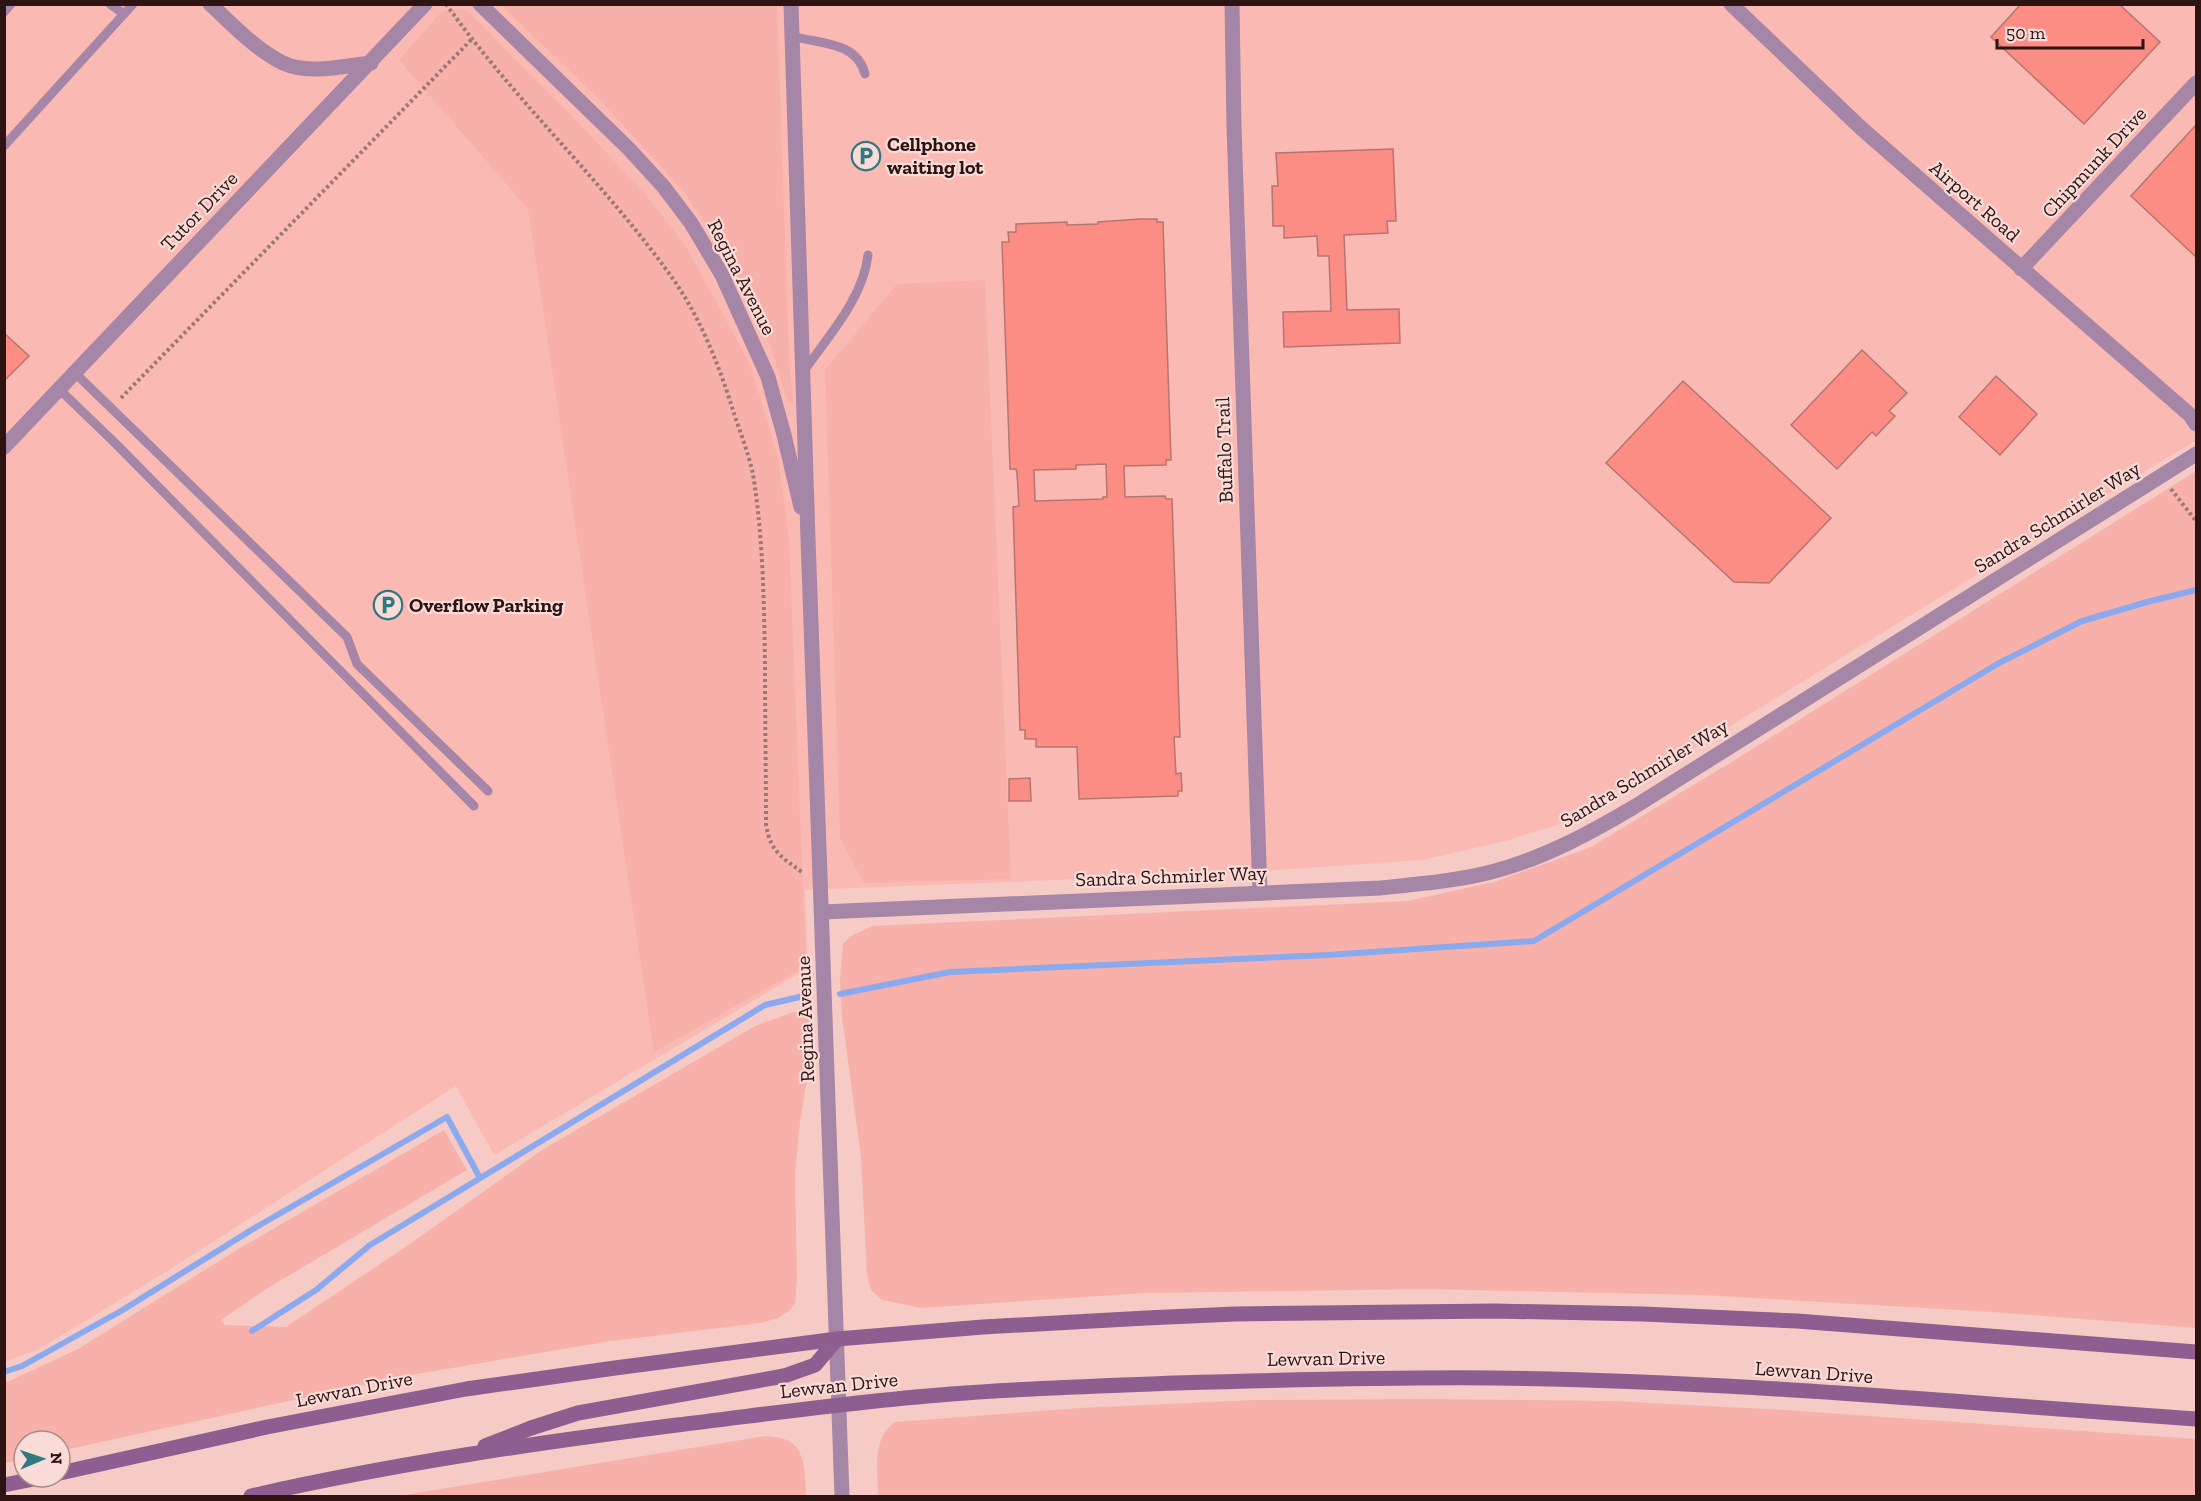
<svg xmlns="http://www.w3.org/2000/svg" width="2201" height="1501" viewBox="0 0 2201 1501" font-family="'Zilla Slab',serif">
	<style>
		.built { fill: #fab9b2 }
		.green { fill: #f7b1aa }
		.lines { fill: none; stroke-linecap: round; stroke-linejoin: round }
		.stream { stroke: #8aa9ef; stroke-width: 6 }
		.building { fill: #fc8d84; stroke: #b7756f; stroke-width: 1.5; fill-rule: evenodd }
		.path { stroke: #9c7874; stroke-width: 4; stroke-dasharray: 3 3; stroke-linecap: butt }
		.service { stroke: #a686a7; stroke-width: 9 }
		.minor { stroke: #a686a7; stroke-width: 15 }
		.tertiary { stroke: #a686a7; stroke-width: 15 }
		.secondary { stroke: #8d5e8f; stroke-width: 15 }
		.labels { text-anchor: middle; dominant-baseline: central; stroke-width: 4.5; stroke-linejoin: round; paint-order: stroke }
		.poi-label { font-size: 20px; font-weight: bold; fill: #2d1311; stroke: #f9dbd8; text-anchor: start }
		.street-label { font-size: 20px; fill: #2d1311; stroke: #f9dbd8 }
	</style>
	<rect width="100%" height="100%" fill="#f6cac5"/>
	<path class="built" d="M 5,5 L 2196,5 L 2196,440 L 1698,746 L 1603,796 L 1563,823 L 1505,841 L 1422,860 L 1250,872 L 805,890 L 808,968 L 494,1155 L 456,1086 L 180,1263 L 39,1349 L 5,1362 Z"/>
	<g class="green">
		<path d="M 501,5 L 777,5 L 789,357 L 793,404 L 787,400 L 770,345 L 724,251 L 685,193 L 599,99 Z"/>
		<path d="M 466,9 L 586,131 L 645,194 L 685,245 L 750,364 L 778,458 L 789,539 L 806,966 L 654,1052 L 528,209 L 399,60 L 443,10 Z"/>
		<path d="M 985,280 L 1011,879 L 864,883 L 840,838 L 825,370 L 897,284 Z"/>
		<path d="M 2196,471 L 2196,1328 L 1993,1312 L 1703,1295 L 1424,1289 L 1144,1293 L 921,1308 L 882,1300 L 871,1290 L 867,1274 L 861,1157 L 842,1017 L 840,980 L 843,944 L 851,936 L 872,926 L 1408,901 L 1494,882 L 1591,847 L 1743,755 Z"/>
		<path d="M 809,1007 L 807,1078 L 800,1122 L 795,1174 L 797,1279 L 795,1303 L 789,1311 L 778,1318 L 760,1323 L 604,1342 L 394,1378 L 60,1451 L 60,1441 L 24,1441 L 24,1459 L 5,1463 L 5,1383 L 78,1349 L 240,1248 L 444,1130 L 467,1170 L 266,1289 L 221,1320 L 225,1325 L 286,1327 L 407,1246 L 542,1150 L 757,1025 Z"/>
		<path d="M 1423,1399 L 1612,1401 L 1785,1410 L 2196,1439 L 2196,1496 L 878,1496 C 878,1470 871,1440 895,1422 L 1080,1408 L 1255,1400 Z"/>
		<path d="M 765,1436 C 771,1437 778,1437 784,1439 C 807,1446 805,1477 806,1496 L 398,1496 Z"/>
	</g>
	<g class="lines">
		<g class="stream">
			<path d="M 840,994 L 950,972 L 1328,955 L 1534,941 L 1999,663 L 2082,621 L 2147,602 L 2196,590"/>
			<path d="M 252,1331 L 316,1290 L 370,1245 L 765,1005 L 808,995"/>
			<path d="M 4,1372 L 22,1366 L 121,1311 L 253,1229 L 447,1117 L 480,1178"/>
		</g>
	</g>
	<g class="building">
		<path d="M 2021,4 L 2119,4 L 2160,42 L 2084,124 L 1991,37 Z"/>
		<path d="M 2196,125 L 2196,257 L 2131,196 Z"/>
		<path d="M 1393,149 L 1396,221 L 1387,221 L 1388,233 L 1344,235 L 1347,310 L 1399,309 L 1400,343 L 1284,347 L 1283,312 L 1331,311 L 1329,256 L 1318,256 L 1317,236 L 1284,238 L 1284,226 L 1273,226 L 1272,186 L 1278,186 L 1276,153 Z"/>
		<path d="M 1140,219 L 1157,219 L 1157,222 L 1163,222 L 1171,460 L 1166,460 L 1166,465 L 1124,466 L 1125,497 L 1165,496 L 1166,499 L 1172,499 L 1180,737 L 1174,737 L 1176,774 L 1181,773 L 1182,791 L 1178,791 L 1178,796 L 1079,799 L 1077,747 L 1036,747 L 1036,739 L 1025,739 L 1025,730 L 1020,730 L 1013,507 L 1019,506 L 1017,473 L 1016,469 L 1010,469 L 1002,242 L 1009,242 L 1008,232 L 1016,232 L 1016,224 L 1067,222 L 1067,225 L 1098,224 L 1098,222 ZM 1106,464 L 1107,497 L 1103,497 L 1103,499 L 1035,501 L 1034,470 L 1076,469 L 1076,465 Z"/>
		<path d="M 4,333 L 29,356 L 4,381 Z"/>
		<path d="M 1862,350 L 1907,393 L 1889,411 L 1895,416 L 1876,436 L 1872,432 L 1837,469 L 1791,425 Z"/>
		<path d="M 1996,376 L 2037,414 L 2000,455 L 1959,417 Z"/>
		<path d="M 1683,381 L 1831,518 L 1769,583 L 1734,582 L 1606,463 Z"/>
		<path d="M 1030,778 L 1031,801 L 1009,801 L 1009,779 Z"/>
	</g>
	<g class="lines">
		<g class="path">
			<path d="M 446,4 C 515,101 604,182 673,279 C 699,316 717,360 731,404 C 738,427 748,451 753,474 C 763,537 764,600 765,663 C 765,717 766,771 766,825 C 771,853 782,857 803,873"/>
			<path d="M 121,398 L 472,39"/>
			<path d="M 2171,489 L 2196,521"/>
		</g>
		<g class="service">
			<path d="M 110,4 L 124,14"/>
			<path d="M 4,12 L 11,4"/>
			<path d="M 792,36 C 819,44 857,41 865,74"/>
			<path d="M 4,146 L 133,4"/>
			<path d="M 804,371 C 828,336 863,299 868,255"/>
			<path d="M 74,372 L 347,637 L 357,664 L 488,791"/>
			<path d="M 59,389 L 115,443 L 474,806"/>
		</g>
		<g class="minor">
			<path d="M 210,4 C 232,24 256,50 283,63 C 309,75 344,66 371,63"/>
			<path d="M 1232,4 L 1234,127 L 1260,893"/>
			<path d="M 1731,4 L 1861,128 L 2190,415 L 2196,424"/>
			<path d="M 2021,269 L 2196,83"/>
			<path d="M 4,447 L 425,4"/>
		</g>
		<g class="tertiary">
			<path d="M 480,4 L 629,149 L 663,186 L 691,223 L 722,275 L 768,377 L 784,435 L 801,507"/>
			<path d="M 791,4 L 808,539 L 842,1496"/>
			<path d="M 822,912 L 1380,888 C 1418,884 1458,881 1495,871 C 1544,858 1590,833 1634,807 L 2196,454"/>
		</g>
		<g class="secondary">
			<path d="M 485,1446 L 531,1428 L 578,1413 L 784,1376 L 815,1365 L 837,1339"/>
			<path d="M 60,1473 L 267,1427 L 466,1389 L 615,1368 L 837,1339 L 983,1327 L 1146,1318 L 1235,1314 L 1495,1311 L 1643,1314 L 1797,1321 L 2196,1352"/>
			<path d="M 4,1485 L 43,1477"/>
			<path d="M 251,1496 C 392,1464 535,1443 677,1425 C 768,1414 859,1401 951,1394 C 1026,1388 1101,1386 1176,1383 C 1281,1380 1386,1377 1491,1378 C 1726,1380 1962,1403 2196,1419"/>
		</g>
	</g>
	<defs>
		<g id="parking-ring" transform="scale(1.5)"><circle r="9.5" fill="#f9dbd8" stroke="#317981" stroke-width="1.5"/><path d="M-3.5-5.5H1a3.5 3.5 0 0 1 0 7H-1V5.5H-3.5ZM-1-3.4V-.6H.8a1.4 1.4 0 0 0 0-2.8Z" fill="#317981"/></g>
	</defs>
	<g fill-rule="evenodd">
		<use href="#parking-ring" x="866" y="156"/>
		<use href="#parking-ring" x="388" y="605"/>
	</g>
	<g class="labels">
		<g class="poi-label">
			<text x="887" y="144">Cellphone<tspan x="887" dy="23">waiting lot</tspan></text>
			<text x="409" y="605">Overflow Parking</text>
		</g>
		<g class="street-label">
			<text transform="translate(2094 162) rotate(-47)">Chipmunk Drive</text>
			<text transform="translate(1975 201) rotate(41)">Airport Road</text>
			<text transform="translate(199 211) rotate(-46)">Tutor Drive</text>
			<text transform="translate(742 277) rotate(63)">Regina Avenue</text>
			<text transform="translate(1224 450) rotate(-92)">Buffalo Trail</text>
			<text transform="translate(2057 517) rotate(-32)">Sandra Schmirler Way</text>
			<text transform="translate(1644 773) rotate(-31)">Sandra Schmirler Way</text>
			<text transform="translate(1171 876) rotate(-2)">Sandra Schmirler Way</text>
			<text transform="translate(805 1019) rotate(-92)">Regina Avenue</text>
			<text transform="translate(1326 1358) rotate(-1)">Lewvan Drive</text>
			<text transform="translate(1814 1372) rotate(4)">Lewvan Drive</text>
			<text transform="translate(839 1385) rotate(-6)">Lewvan Drive</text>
			<text transform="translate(354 1389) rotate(-11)">Lewvan Drive</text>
		</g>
	</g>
	<rect width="2201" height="1501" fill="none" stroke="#2d1311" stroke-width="12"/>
	<g transform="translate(42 1459) rotate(88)"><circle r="28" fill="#f9dbd8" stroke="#a78b88" stroke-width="1.5"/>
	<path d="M0-4.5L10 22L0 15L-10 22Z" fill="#317981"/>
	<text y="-9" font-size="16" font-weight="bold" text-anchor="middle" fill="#2d1311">N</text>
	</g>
	<path d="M1997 39v9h146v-9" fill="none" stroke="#2d1311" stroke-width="3"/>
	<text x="2006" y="39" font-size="18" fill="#2d1311" stroke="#f9dbd8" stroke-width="4.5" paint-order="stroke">50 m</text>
</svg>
